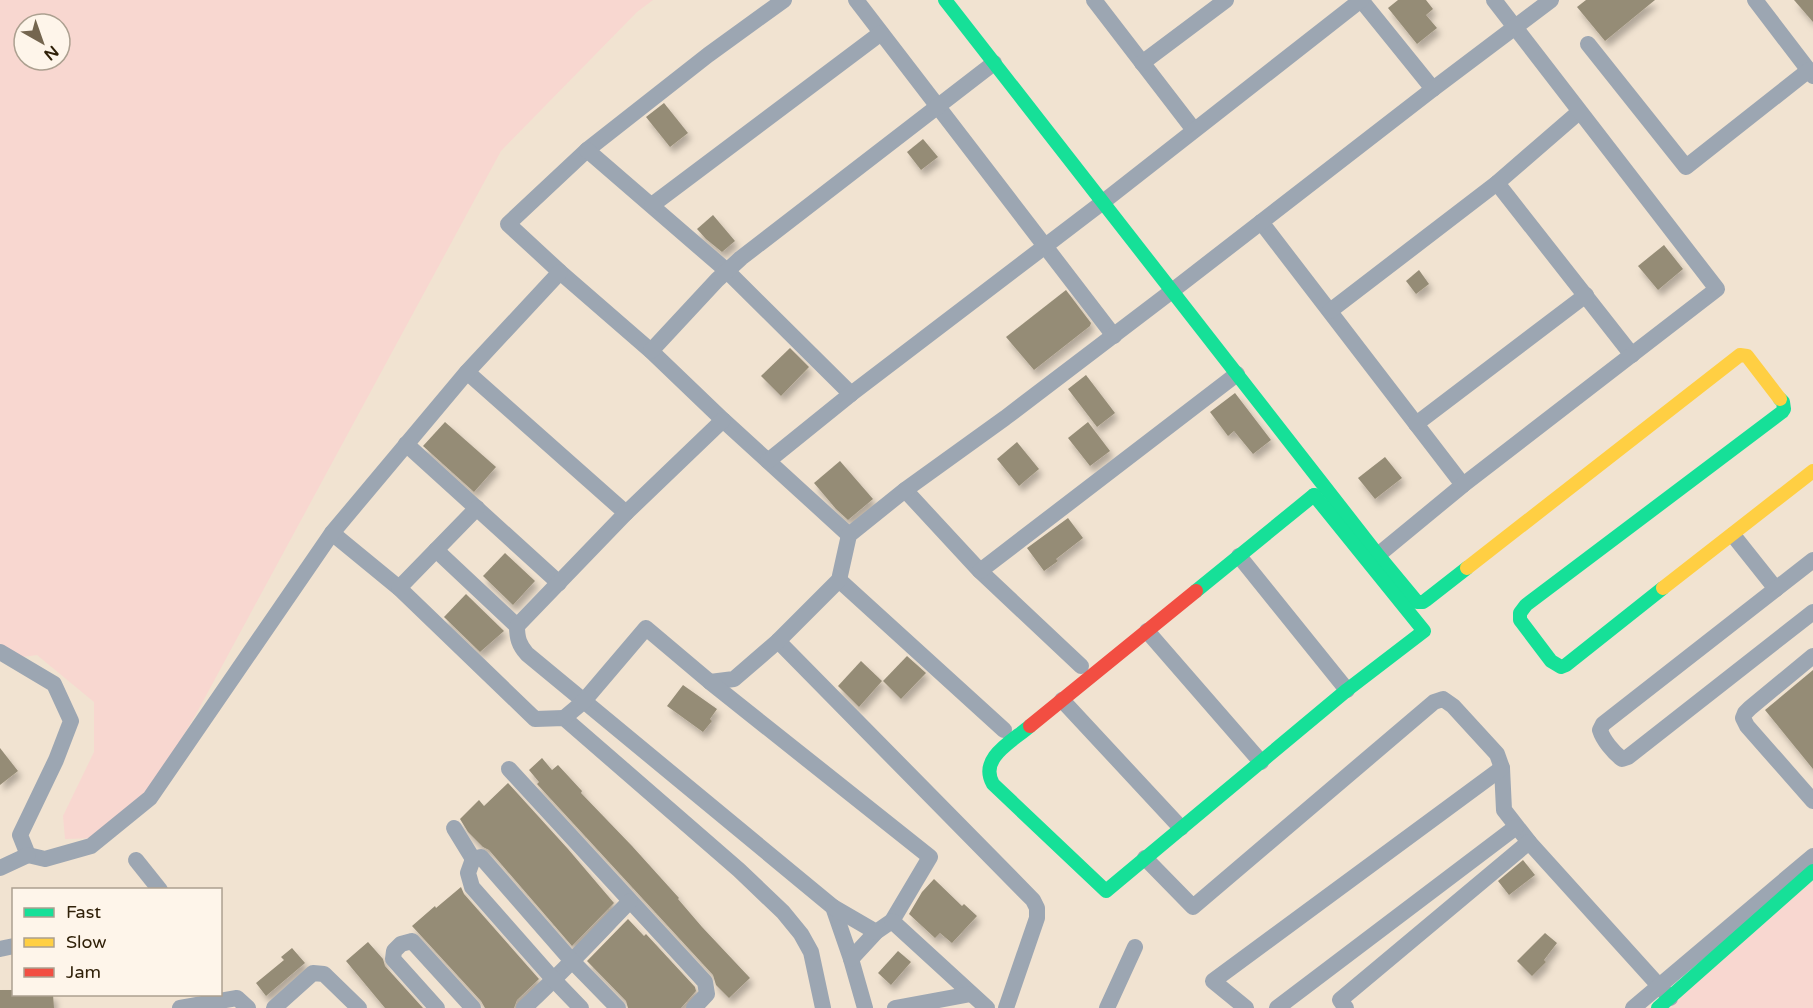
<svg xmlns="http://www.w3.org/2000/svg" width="1813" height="1008" viewBox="0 0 1813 1008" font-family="'Varela Round',sans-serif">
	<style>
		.green { fill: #f8d7d0; fill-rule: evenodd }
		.building { fill: #958c76; filter: url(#shadow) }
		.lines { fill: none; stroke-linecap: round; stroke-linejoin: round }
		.street { stroke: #9ca6b2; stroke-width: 16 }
		.fast { stroke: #16e098; stroke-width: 14 }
		.slow { stroke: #ffcf43; stroke-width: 14 }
		.jam { stroke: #f24e42; stroke-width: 14 }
	</style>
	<defs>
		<filter id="shadow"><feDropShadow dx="3.5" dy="6" stdDeviation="3" flood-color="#0004"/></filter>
	</defs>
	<rect width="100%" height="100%" fill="#f1e3d1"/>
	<g class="green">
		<path d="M 0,0 L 653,0 L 637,12 L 501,151 L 195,716 L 148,794 L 99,838 L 65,839 L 63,816 L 94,752 L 94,702 L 37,655 L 0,660 ZM 24,24 L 60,24 L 60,60 L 24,60 Z"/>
		<path d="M 1813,869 L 1813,1008 L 1661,1008 Z"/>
	</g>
	<g class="building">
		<path d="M 1398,0 L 1426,0 L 1433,9 L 1426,15 L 1437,28 L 1417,44 L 1388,8 Z"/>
		<path d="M 1586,0 L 1655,0 L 1605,41 L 1577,7 Z"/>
		<path d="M 1794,0 L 1813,0 L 1813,22 Z"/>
		<path d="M 664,103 L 688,133 L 670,147 L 646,117 Z"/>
		<path d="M 923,139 L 938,157 L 921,170 L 907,152 Z"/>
		<path d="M 713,215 L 735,241 L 722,252 L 706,239 L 697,229 Z"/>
		<path d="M 1664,245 L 1683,269 L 1658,290 L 1638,266 Z"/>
		<path d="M 1419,270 L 1429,284 L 1416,294 L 1406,281 Z"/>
		<path d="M 1066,290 L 1091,323 L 1090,326 L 1034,370 L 1006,337 Z"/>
		<path d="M 790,348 L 809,367 L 781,396 L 761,376 Z"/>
		<path d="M 1086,375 L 1115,413 L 1097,427 L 1068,389 Z"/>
		<path d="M 1235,393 L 1271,440 L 1253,454 L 1234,431 L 1228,436 L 1210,412 Z"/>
		<path d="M 445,422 L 496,467 L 474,492 L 423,446 Z"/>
		<path d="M 1088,422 L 1110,451 L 1090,466 L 1068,438 Z"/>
		<path d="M 1017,442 L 1039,469 L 1019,486 L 997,459 Z"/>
		<path d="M 1385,457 L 1402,478 L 1375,499 L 1358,478 Z"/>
		<path d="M 840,461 L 873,499 L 848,520 L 836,509 L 814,483 Z"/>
		<path d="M 1068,518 L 1083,538 L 1056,559 L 1058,561 L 1044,571 L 1027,548 Z"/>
		<path d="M 505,553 L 535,581 L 513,605 L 483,576 Z"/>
		<path d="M 466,594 L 504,631 L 480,652 L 444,617 Z"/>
		<path d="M 907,656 L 926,673 L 901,699 L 883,681 Z"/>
		<path d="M 861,661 L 882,681 L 859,707 L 838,686 Z"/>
		<path d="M 1813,670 L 1813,769 L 1765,710 Z"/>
		<path d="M 683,685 L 717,709 L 710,719 L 712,721 L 703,732 L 667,706 Z"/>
		<path d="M 0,748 L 18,771 L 0,785 Z"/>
		<path d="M 542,758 L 552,770 L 558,765 L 582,791 L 581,793 L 632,846 L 679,898 L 678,899 L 702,927 L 750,978 L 729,998 L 716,985 L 713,975 L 537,784 L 539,782 L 529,770 Z"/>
		<path d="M 508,783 L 568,849 L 614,903 L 572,946 L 489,850 L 483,847 L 468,832 L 460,819 L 479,800 L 484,806 Z"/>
		<path d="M 1523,860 L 1535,875 L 1509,895 L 1498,881 Z"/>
		<path d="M 934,879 L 962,906 L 964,904 L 977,916 L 952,943 L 940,933 L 935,938 L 909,914 L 922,892 Z"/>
		<path d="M 461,887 L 464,894 L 539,979 L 517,1000 L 514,1008 L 485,1008 L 481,1001 L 412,926 L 435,906 L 436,908 Z"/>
		<path d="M 628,919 L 644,936 L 646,934 L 695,987 L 696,991 L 681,1008 L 628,1008 L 626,1001 L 587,961 Z"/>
		<path d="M 1545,933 L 1557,943 L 1544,960 L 1546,962 L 1532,976 L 1517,961 Z"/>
		<path d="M 368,942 L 383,959 L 385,966 L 423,1008 L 385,1008 L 346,961 Z"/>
		<path d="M 292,948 L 305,963 L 266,996 L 256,983 L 284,960 L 281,957 Z"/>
		<path d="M 898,951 L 911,962 L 891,985 L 878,973 Z"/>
		<path d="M 0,990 L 14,990 L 14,994 L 53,994 L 54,1008 L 0,1008 Z"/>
	</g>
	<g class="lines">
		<g class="street">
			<path d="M 784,0 L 708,55 L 587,150 L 508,224 L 560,272 L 651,351 L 723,420 L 849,535"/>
			<path d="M 856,0 L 1114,336"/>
			<path d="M 1094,0 L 1194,130"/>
			<path d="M 1361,0 L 1433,89"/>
			<path d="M 1755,0 L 1813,76"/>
			<path d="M 1588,44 L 1686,167 L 1809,70"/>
			<path d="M 1142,63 L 1226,0"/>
			<path d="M 587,150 L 727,271 L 851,394"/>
			<path d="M 1497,183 L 1632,355"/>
			<path d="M 652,205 L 881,33"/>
			<path d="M 1261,222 L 1463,485"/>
			<path d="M 1330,311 L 1497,183 L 1579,112"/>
			<path d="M 651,351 L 717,280 L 741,258 L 994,63"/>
			<path d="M 467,372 L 626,513"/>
			<path d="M 1416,424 L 1586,295"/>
			<path d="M 406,444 L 559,583"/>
			<path d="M 768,461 L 851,394 L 1103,202 L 1361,0"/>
			<path d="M 905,490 L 980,571 L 1081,666"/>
			<path d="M 332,533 L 399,588 L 535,719 L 564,718 L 739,870 L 783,912 L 801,934 L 811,952 L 823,1008"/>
			<path d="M 1733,535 L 1776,589"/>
			<path d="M 436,550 L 517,626 L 626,513 L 723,420"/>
			<path d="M 1378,555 L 1463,485 L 1717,289 L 1494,0"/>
			<path d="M 1239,556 L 1347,690"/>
			<path d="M 1813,560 L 1603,724 L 1600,730 C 1603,740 1613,752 1622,759 L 1628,757 L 1813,612"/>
			<path d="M 980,571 L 1237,374"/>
			<path d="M 839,580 L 1004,730"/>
			<path d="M 399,588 L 477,508"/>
			<path d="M 517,626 C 517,638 519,645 527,654 L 833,907 L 851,959 L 865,1008"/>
			<path d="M 1147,631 L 1261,762"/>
			<path d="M 778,641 L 1033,900 L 1037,908 L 1037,918 L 1006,1008"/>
			<path d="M 0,652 L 54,684 L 71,721 L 56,760 L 20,835 L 28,855 L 45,859 L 91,846 L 150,798 L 332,533 L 467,372 L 560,272"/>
			<path d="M 1813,656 L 1750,708 L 1745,713 L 1743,718 L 1747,726 L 1813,801"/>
			<path d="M 710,682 L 734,679 L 778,641 L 839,580 L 849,535 L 905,490 L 1005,418 L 1172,291 L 1433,89 L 1551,0"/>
			<path d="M 1062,700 L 1181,828"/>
			<path d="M 564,718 L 583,702 L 646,628 L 710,682 L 930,857 L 892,921 L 876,932 L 851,959"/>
			<path d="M 509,769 L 705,982 L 707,994 L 694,1008"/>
			<path d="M 454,828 L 473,859"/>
			<path d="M 1145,858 L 1193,907 L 1434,702 L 1443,699 L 1453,706 L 1497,754 L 1502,768 L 1504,810 L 1529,842"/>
			<path d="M 136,860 L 160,890"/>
			<path d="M 0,868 L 28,855"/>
			<path d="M 833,907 L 876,932"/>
			<path d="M 892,921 L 987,1008"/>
			<path d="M 0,949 L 14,946"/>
			<path d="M 180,1008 L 237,998 L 248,1008"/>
			<path d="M 274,1008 L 313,973 L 324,974 L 359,1008"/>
			<path d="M 437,1008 L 393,959 L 394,951 L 401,944 L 412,941 L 473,1008"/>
			<path d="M 524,1008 C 561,974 595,937 630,901"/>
			<path d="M 581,1008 L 554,980 L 472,887 L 468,873 L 473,859 L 481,857 L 571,960 L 618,1008"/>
			<path d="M 895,1008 L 971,994"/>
			<path d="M 1107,1008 L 1135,947"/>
			<path d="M 1246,1008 L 1213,981 L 1502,768"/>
			<path d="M 1277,1008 L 1516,827"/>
			<path d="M 1346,1008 L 1340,1000 L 1529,842 L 1670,998"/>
			<path d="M 1633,1008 L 1813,856"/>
		</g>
		<g class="fast">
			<path d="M 945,0 L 1378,555 L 1417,602 L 1423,602 L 1426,600 L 1467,568"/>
			<path d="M 1663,588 L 1566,665 L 1561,667 L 1551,661 L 1520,620 L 1520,613 L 1526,605 L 1782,412 L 1784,409 L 1783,402 L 1780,399"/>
			<path d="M 1196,591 L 1314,495"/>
			<path d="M 1030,726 C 1013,741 978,758 993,784 L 1106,891 L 1347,690 L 1424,631 L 1314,495"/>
			<path d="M 1658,1008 L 1813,871"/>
		</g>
		<g class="slow">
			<path d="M 1467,568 L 1740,355 L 1747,356 L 1780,399"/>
			<path d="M 1663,588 L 1813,471"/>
		</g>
		<path class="jam" d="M 1030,726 L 1196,591"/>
	</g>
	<rect x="12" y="888" width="210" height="108" fill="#fef5ea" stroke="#aca090" stroke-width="1.5"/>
	<rect x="24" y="908" width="30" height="9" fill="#16e098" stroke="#aca090" stroke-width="1.5"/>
	<text x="66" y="918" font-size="18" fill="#302109">Fast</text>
	<rect x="24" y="938" width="30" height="9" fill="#ffcf43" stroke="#aca090" stroke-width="1.5"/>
	<text x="66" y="948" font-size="18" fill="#302109">Slow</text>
	<rect x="24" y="968" width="30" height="9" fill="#f24e42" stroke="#aca090" stroke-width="1.5"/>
	<text x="66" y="978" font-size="18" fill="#302109">Jam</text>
	<g transform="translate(42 42) rotate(140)"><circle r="28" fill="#fef5ea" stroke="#aca090" stroke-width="1.5"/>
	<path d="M0-4.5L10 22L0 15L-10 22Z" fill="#74654f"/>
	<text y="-9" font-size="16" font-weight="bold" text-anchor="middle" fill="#302109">N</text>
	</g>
</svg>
